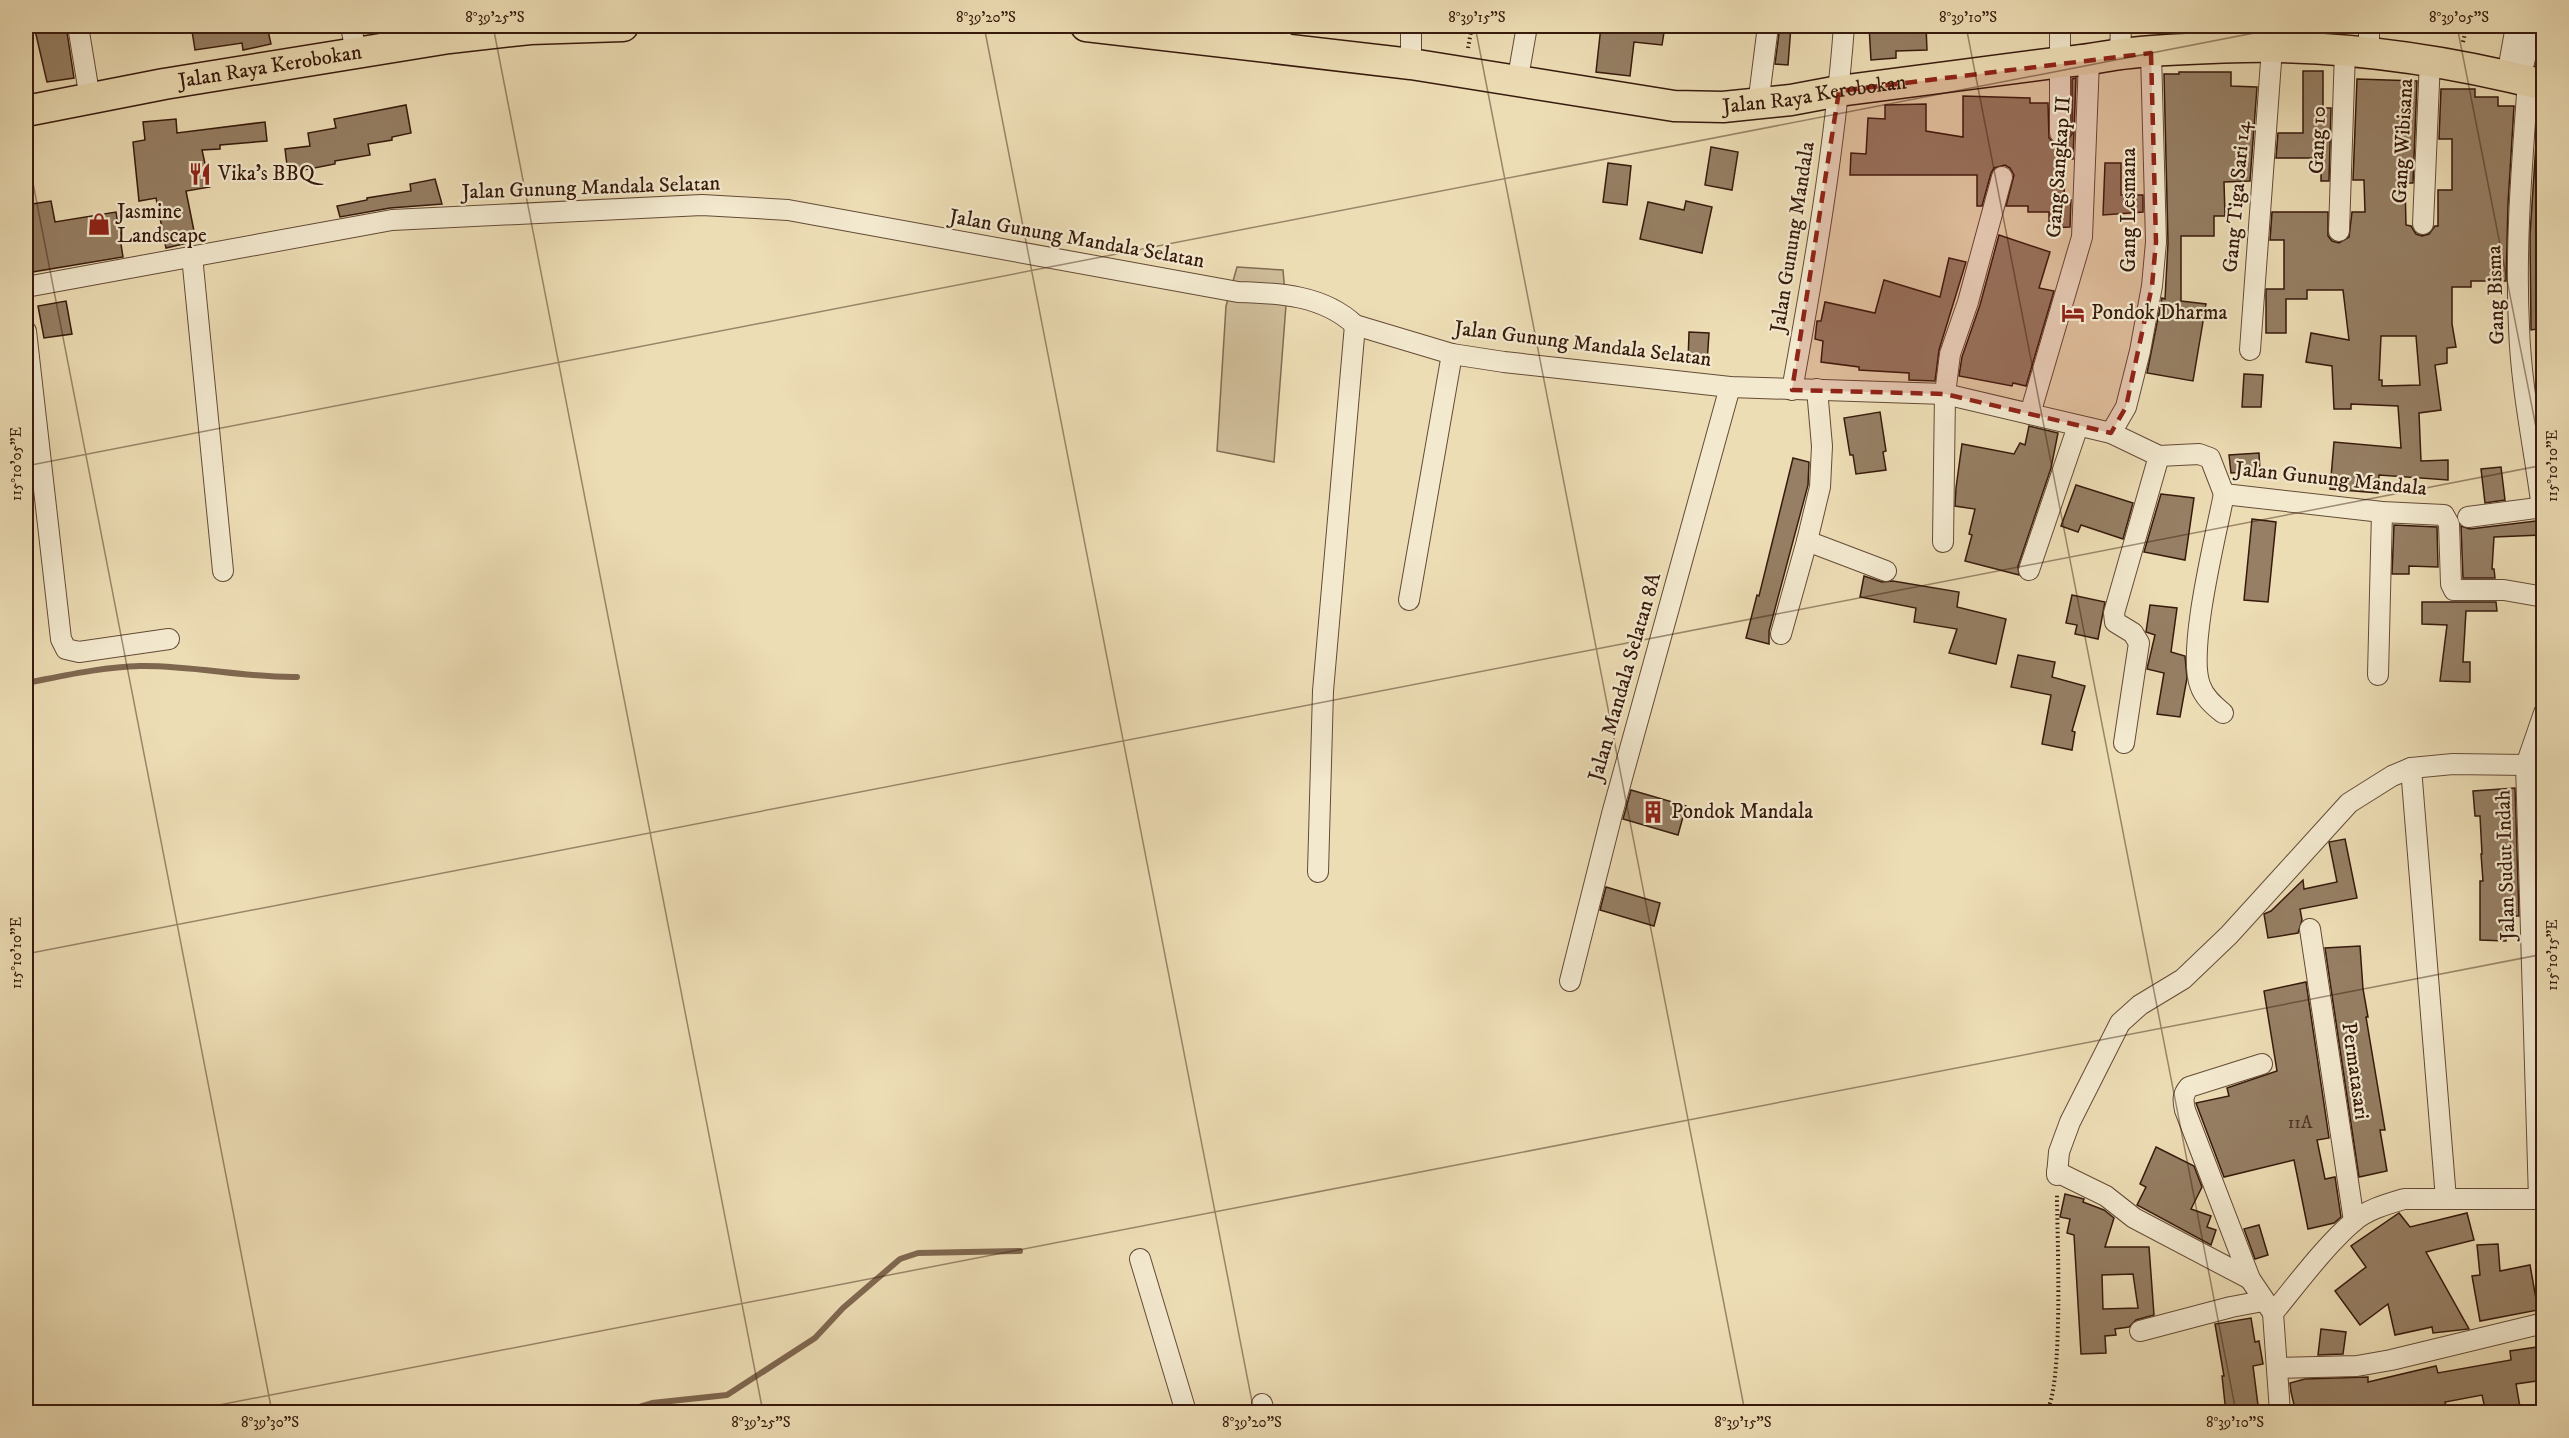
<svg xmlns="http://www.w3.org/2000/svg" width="2569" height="1438" viewBox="0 0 2569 1438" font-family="'IM FELL DW Pica',serif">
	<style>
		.green { fill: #cebc98; stroke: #826b52; stroke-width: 1.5 }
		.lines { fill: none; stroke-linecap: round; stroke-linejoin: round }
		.stream { stroke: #7f674f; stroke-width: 6 }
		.building { fill: #967f64; stroke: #371a0c; stroke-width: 1.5; fill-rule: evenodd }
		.street-casing { stroke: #644b36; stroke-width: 22 }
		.primary-casing { stroke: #371a0c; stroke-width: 33 }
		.path { stroke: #371a0c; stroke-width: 4; stroke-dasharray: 1.5 3; stroke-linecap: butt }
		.street { stroke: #f3e9cf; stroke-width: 20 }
		.primary { stroke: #edddb5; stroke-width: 30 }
		.marked { fill: #8f2418; fill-opacity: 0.2; stroke: #8f2418; stroke-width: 4.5; stroke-dasharray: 12 8; stroke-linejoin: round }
		.ticks { fill: none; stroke: #371a0c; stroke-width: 1.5; stroke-opacity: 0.45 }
		.labels { text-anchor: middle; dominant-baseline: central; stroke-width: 4.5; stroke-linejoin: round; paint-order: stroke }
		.number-label { font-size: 18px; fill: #4f3322 }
		.street-label { font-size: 21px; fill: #371a0c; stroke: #f3e9cf }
		.poi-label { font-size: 21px; fill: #371a0c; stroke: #f3e9cf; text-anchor: start }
		.neatline { fill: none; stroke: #371a0c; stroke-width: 2 }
		.ticks-label { font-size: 15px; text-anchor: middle; fill: #371a0c }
	</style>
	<rect width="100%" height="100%" fill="#edddb5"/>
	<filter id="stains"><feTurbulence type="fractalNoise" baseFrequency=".00333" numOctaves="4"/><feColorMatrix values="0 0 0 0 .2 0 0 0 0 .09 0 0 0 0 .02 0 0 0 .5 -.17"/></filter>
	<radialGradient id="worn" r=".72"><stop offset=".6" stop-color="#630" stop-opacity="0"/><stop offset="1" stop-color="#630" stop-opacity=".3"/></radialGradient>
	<path class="green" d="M 1237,267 L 1283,270 L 1286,305 L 1274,462 L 1217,451 L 1226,306 Z"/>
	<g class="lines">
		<g class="stream">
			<path d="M 26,683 C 63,676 102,667 140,666 C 193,665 244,678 297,677"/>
			<path d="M 622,1412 L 652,1403 L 727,1395 L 815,1338 L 843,1308 L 900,1259 L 918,1253 L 1020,1251"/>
		</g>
	</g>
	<g class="building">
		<path d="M 34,26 L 66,26 L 74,78 L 47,82 Z"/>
		<path d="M 228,26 L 267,26 L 271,44 L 243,50 L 242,43 L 195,50 L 192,31 Z"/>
		<path d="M 1601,26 L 1647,27 L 1647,26 L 1665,26 L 1662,45 L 1634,42 L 1630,76 L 1596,72 Z"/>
		<path d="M 1780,26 L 1791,26 L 1788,65 L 1775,64 Z"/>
		<path d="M 1869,26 L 1926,26 L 1927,50 L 1896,51 L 1896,58 L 1871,60 Z"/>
		<path d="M 2303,71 L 2323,71 L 2323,108 L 2331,108 L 2329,181 L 2321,181 L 2321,158 L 2276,158 L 2278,133 L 2303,133 Z"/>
		<path d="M 2179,72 L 2231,72 L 2231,86 L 2257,87 L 2250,181 L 2224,182 L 2225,216 L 2214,216 L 2214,236 L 2181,236 L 2181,301 L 2206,304 L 2193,381 L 2147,373 L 2162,298 L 2165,299 L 2168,243 L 2164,74 L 2179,74 Z"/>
		<path d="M 2076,78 L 2073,159 L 2065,159 L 2064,200 L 2071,200 L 2070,227 L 2049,228 L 2049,212 L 2028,212 L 2028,206 L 2006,206 L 2014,175 L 2010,168 L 2005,165 L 1994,168 L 1991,173 L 1982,206 L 1977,206 L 1977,175 L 1850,175 L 1851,153 L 1866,154 L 1868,118 L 1885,119 L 1885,105 L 1926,104 L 1926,131 L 1963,137 L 1963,96 L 2030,98 L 2030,103 L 2048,103 L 2049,138 L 2055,144 L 2065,144 L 2072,134 L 2072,79 Z"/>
		<path d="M 2357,79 L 2417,81 L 2413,183 L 2405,183 L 2406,225 L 2411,226 L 2416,234 L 2422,236 L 2429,234 L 2435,226 L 2438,226 L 2438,190 L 2452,190 L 2452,139 L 2439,139 L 2441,89 L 2475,89 L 2475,97 L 2498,97 L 2498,106 L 2514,106 L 2508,204 L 2506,281 L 2471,281 L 2471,287 L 2452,287 L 2452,324 L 2456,347 L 2447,348 L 2447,363 L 2435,365 L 2441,410 L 2419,413 L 2421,461 L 2448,460 L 2448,480 L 2379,475 L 2378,493 L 2330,489 L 2334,442 L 2401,448 L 2398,406 L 2351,404 L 2351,409 L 2334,409 L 2332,366 L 2306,362 L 2311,333 L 2349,340 L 2343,290 L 2307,290 L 2307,299 L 2286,299 L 2286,333 L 2266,333 L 2266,289 L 2284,289 L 2284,240 L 2270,240 L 2272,212 L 2328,212 L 2328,236 L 2332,241 L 2339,243 L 2349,237 L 2352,212 L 2365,212 L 2364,180 L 2353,180 ZM 2381,336 L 2416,336 L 2420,385 L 2382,386 L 2382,380 L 2379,380 Z"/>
		<path d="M 406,105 L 411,133 L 392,137 L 392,140 L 368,144 L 370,155 L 335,161 L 335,164 L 288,173 L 285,149 L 310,146 L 308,133 L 336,128 L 334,119 Z"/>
		<path d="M 2538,113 L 2544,113 L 2544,155 L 2540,155 L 2540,188 L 2544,188 L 2544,328 L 2531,330 L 2530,235 Z"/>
		<path d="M 176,119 L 177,133 L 265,122 L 267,141 L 220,145 L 220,149 L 202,150 L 210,187 L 186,191 L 196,241 L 166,248 L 156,198 L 139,201 L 133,142 L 145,140 L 143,122 Z"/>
		<path d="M 1711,147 L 1738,152 L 1732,190 L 1705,185 Z"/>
		<path d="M 1608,163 L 1631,166 L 1627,205 L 1603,202 Z"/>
		<path d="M 2105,163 L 2121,163 L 2121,195 L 2143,195 L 2143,212 L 2103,215 Z"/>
		<path d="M 435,179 L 442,204 L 390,208 L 340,217 L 337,206 L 367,200 L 367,198 L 411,191 L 410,184 Z"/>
		<path d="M 51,201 L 55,222 L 116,212 L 123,257 L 26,273 L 26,205 Z"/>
		<path d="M 1686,201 L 1712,207 L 1702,253 L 1640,239 L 1648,202 L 1684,210 Z"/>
		<path d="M 1999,235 L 2050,252 L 2039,288 L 2054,291 L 2026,386 L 2013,383 L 2012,386 L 1959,376 L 1962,357 L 1980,305 Z"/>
		<path d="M 1949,258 L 1966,262 L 1939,350 L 1935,381 L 1909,380 L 1909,373 L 1859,370 L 1859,367 L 1821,362 L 1823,341 L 1815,339 L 1817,321 L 1821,321 L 1825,302 L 1875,313 L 1884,280 L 1940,297 Z"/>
		<path d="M 66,301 L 72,334 L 44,338 L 38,306 Z"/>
		<path d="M 1689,332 L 1709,333 L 1707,364 L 1688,363 Z"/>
		<path d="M 2244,374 L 2263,375 L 2261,407 L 2242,407 Z"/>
		<path d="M 1880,412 L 1886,451 L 1883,452 L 1886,470 L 1856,474 L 1853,455 L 1850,455 L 1844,418 Z"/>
		<path d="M 2029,426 L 2058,433 L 2051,468 L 2018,566 L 2019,575 L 1965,561 L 1972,535 L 1969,534 L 1975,509 L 1955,506 L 1956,488 L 1962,444 L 2014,454 L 2020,443 L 2025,445 Z"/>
		<path d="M 2259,453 L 2260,471 L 2231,473 L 2229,455 Z"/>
		<path d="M 1793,458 L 1809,462 L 1808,485 L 1769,631 L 1769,644 L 1746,638 L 1757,595 L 1759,596 Z"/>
		<path d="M 2501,467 L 2505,500 L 2485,503 L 2481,469 Z"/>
		<path d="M 2076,485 L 2133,503 L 2123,539 L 2081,525 L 2078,532 L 2061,526 Z"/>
		<path d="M 2161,494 L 2194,498 L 2185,560 L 2144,552 Z"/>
		<path d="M 2252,519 L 2276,522 L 2268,602 L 2244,600 Z"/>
		<path d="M 2544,520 L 2544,535 L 2494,537 L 2492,569 L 2494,569 L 2495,578 L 2463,578 L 2461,526 L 2470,529 Z"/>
		<path d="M 2394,525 L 2437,527 L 2438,567 L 2409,566 L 2409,574 L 2392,574 Z"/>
		<path d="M 1864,576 L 1882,582 L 1893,581 L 1959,592 L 1957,607 L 2006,619 L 1996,664 L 1949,653 L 1957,629 L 1914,622 L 1916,608 L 1860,597 Z"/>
		<path d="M 2072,595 L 2105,602 L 2098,639 L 2075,634 L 2077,625 L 2066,623 Z"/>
		<path d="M 2422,602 L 2496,602 L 2497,611 L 2466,611 L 2463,662 L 2470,662 L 2470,682 L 2440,681 L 2447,625 L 2422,624 Z"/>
		<path d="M 2150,605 L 2177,608 L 2171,652 L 2185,656 L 2187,678 L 2180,717 L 2157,714 L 2164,673 L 2147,669 L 2155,635 L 2146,632 Z"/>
		<path d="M 2018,655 L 2055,662 L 2052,677 L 2085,686 L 2072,731 L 2075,732 L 2072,750 L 2042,744 L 2051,695 L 2011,687 Z"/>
		<path d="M 2544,785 L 2544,917 L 2539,786 Z"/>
		<path d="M 2515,788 L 2519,916 L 2506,916 L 2506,941 L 2480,940 L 2480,881 L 2483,881 L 2481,854 L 2482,854 L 2480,816 L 2475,816 L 2473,791 Z"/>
		<path d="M 1631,790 L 1686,806 L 1678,835 L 1623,819 Z"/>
		<path d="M 2345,839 L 2357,898 L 2300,909 L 2302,920 L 2298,933 L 2268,938 L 2264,914 L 2271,911 L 2303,880 L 2304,889 L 2337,882 L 2329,842 Z"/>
		<path d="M 1606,887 L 1660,903 L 1654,926 L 1600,910 Z"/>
		<path d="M 2360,946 L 2363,989 L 2368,1017 L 2366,1017 L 2385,1130 L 2380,1130 L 2387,1171 L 2359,1177 L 2325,948 Z"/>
		<path d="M 2306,982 L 2329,1138 L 2317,1140 L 2325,1179 L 2335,1177 L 2341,1217 L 2334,1223 L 2308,1229 L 2294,1160 L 2224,1177 L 2196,1103 L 2229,1096 L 2227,1088 L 2277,1071 L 2264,991 Z"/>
		<path d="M 2156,1147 L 2194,1166 L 2202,1187 L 2191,1209 L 2211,1216 L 2207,1227 L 2216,1230 L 2211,1245 L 2137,1205 L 2146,1187 L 2140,1184 Z"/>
		<path d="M 2065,1194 L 2084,1199 L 2083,1202 L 2104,1210 L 2114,1218 L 2105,1247 L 2149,1247 L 2154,1315 L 2136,1320 L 2129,1327 L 2115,1329 L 2116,1335 L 2105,1336 L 2106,1353 L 2081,1354 L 2074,1235 L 2067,1233 L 2070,1219 L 2060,1217 ZM 2133,1274 L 2138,1308 L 2103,1309 L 2102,1275 Z"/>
		<path d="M 2399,1213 L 2410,1227 L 2467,1213 L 2474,1240 L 2426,1252 L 2469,1329 L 2433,1333 L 2432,1327 L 2395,1335 L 2388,1304 L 2360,1325 L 2335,1291 L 2366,1267 L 2351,1246 Z"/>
		<path d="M 2259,1225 L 2268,1255 L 2255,1259 L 2244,1229 Z"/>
		<path d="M 2498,1244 L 2500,1271 L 2530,1265 L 2538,1310 L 2480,1321 L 2472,1276 L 2480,1275 L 2477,1245 Z"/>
		<path d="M 2251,1318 L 2255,1342 L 2259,1341 L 2263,1364 L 2253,1366 L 2259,1413 L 2226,1413 L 2222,1376 L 2224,1376 L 2215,1324 Z"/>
		<path d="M 2321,1329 L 2346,1332 L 2343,1354 L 2318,1355 Z"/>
		<path d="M 2544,1346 L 2544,1380 L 2516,1384 L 2521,1413 L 2486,1413 L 2482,1395 L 2445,1402 L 2447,1409 L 2433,1413 L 2296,1413 L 2291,1392 L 2290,1383 L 2305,1379 L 2368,1377 L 2368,1382 L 2436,1366 L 2438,1373 L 2511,1360 L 2510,1351 Z"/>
	</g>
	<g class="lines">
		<g class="street-casing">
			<g id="street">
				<path d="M 78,26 L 90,99"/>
				<path d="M 351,26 L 356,53"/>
				<path d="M 2060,26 L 2060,133"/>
				<path d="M 2369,26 L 2369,52"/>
				<path d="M 1280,47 L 1281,26"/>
				<path d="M 2246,47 L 2248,26"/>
				<path d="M 2120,54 L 2121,26"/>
				<path d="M 1411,64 L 1411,26"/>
				<path d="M 2507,76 L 2516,26"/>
				<path d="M 2520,79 L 2533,26"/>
				<path d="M 2528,81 C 2522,163 2515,245 2519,327 C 2521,388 2534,447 2542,508"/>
				<path d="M 1517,83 L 1527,26"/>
				<path d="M 1759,97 L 1768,26"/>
				<path d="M 2423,224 L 2430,60"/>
				<path d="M 2339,231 L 2345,51"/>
				<path d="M 192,256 L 223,571"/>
				<path d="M 26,287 L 392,220 L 702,205 L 788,210 L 1238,292 C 1279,293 1323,295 1355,325 L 1452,354 L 1504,362 L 1730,387 L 1945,394 L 2111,433 L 2159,456 L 2199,454 L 2210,458 L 2224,494 L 2382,512 L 2444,515 L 2449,524 L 2451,584 L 2454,590 L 2504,590 L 2544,597"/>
				<path d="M 26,331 L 61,639 L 66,649 L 79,652 L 169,639"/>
				<path d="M 2250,350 L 2272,48"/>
				<path d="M 1817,389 L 1822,446 L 1820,487 L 1807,541 L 1886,571"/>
				<path d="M 1792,390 C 1814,269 1835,148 1844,26"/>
				<path d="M 2030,414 L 2082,237 L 2089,61"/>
				<path d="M 2111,433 L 2126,407 L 2140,351 L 2152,286 L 2156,242 L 2151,53"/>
				<path d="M 2468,517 L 2544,507"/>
				<path d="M 1943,542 L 1945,394 L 1950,354 L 1968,302 L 2002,177"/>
				<path d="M 2029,570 L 2078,426"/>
				<path d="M 1409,600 L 1452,354"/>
				<path d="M 1781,634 L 1807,541"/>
				<path d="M 2378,675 L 2382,512"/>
				<path d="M 2223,713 C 2213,705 2204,697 2200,685 C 2187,650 2216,535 2224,494"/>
				<path d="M 2124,743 L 2139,643 L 2133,633 L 2115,622 L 2114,613 L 2159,456"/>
				<path d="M 2411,768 L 2446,1199"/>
				<path d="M 1318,872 L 1323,691 L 1355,325"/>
				<path d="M 2310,929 L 2354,1221"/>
				<path d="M 1570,981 L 1612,814 L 1730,387"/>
				<path d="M 2262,1064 L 2189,1087 C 2182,1095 2183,1101 2185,1110 L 2250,1279 L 2273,1313"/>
				<path d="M 2057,1172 L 2106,1196 L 2134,1218 L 2250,1279"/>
				<path d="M 2057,1175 L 2059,1152 L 2070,1122 L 2120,1023 L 2140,1005 L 2183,979 L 2229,935 L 2349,803 L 2392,776 L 2411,768 L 2453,764 L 2526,765"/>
				<path d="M 2539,1199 L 2526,765 L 2544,713"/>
				<path d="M 1140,1259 L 1186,1412"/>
				<path d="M 2140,1331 L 2231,1307 L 2263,1301"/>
				<path d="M 2277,1368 L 2357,1366 L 2391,1360 L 2544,1323"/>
				<path d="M 1262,1404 L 1264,1412"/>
				<path d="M 2280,1412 L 2273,1313 C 2297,1284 2325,1246 2353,1222 C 2366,1210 2387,1204 2404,1199 L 2544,1199"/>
			</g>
		</g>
		<g class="primary-casing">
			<g id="primary">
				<path id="s1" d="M 1086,26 L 1411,64 L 1674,106 L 1723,107 L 1791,100 L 1839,91 L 2062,62 C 2082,61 2101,57 2121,54 C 2161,49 2203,48 2244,47 C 2345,45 2446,60 2544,85"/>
				<path id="s2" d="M 26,111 L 164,84 L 449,38 L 530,29 L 623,26"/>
			</g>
		</g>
		<g class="path">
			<path d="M 2463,42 L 2467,26"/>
			<path d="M 1468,48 L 1472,26"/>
			<path d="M 2046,1412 C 2064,1387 2057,1233 2057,1194"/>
		</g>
		<use href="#street" class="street"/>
		<use href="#primary" class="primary"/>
	</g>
	<path class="marked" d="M 2151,53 L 2156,242 L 2152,286 L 2126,407 L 2111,433 L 1945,394 L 1792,390 L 1839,91 Z"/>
	<path class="ticks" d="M 493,26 L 763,1412M 984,26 L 1254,1412M 1475,26 L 1745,1412M 1966,26 L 2236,1412M 2457,26 L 2544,468M 26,147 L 272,1412M 26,466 L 2290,26M 26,954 L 2544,465M 183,1412 L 2544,954"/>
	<defs>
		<g id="restaurant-bare" transform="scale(1.8)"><path d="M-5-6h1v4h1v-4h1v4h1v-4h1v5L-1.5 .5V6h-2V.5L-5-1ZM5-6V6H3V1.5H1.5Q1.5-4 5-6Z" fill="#8f2418" stroke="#f3e9cf" stroke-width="2.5" paint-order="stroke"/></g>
		<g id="shop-bare" transform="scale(1.8)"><path d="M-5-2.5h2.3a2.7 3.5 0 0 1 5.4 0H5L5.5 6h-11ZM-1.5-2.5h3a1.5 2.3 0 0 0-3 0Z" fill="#8f2418" stroke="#f3e9cf" stroke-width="2.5" paint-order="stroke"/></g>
		<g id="hotel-bare" transform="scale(1.8)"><path d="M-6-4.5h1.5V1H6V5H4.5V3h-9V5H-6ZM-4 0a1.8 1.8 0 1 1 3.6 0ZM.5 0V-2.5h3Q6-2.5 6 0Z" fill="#8f2418" stroke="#f3e9cf" stroke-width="2.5" paint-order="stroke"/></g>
		<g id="building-bare" transform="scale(1.8)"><path d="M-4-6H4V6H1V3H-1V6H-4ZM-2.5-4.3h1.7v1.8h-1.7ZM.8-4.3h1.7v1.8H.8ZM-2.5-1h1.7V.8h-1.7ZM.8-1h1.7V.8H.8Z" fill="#8f2418" stroke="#f3e9cf" stroke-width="2.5" paint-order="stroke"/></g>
	</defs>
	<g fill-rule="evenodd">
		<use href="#restaurant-bare" x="200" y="174"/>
		<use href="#shop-bare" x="99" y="224"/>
		<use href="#hotel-bare" x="2073" y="313"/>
		<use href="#building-bare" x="1653" y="812"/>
	</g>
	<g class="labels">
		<g class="number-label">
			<text x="2300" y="1123">11A</text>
		</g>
		<g class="street-label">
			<text stroke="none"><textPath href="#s2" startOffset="248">Jalan Raya Kerobokan</textPath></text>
			<text stroke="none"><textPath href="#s1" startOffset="735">Jalan Raya Kerobokan</textPath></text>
			<text transform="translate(2318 140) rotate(-88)">Gang 10</text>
			<text transform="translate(2403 141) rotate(-87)">Gang Wibisana</text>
			<text transform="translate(2059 167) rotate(-86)">Gang Sangkap II</text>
			<text transform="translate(591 188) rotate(-2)">Jalan Gunung Mandala Selatan</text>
			<text transform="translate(2237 197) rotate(-85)">Gang Tiga Sari 14</text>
			<text transform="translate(2129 210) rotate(-90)">Gang Lesmana</text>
			<text transform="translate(1793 237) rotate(-81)">Jalan Gunung Mandala</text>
			<text transform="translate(1077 239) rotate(10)">Jalan Gunung Mandala Selatan</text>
			<text transform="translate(2496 295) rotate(-92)">Gang Bisma</text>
			<text transform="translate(1583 344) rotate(7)">Jalan Gunung Mandala Selatan</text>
			<text transform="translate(2331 479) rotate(6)">Jalan Gunung Mandala</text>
			<text transform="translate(1625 677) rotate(-74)">Jalan Mandala Selatan 8A</text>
			<text transform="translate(2506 865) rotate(-92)">Jalan Sudut Indah</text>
			<text transform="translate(2355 1071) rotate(82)">Permatasari</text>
		</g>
		<g class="poi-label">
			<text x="218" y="174">Vika’s BBQ</text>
			<text x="117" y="212">Jasmine<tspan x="117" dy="24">Landscape</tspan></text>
			<text x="2091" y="313">Pondok Dharma</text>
			<text x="1671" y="812">Pondok Mandala</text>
		</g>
	</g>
	<rect width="2569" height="1438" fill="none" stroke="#edddb5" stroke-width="66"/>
	<rect x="33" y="33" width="2503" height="1372" class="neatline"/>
	<g class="ticks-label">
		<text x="495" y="22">8°39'25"S</text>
		<text x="986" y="22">8°39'20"S</text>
		<text x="1477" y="22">8°39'15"S</text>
		<text x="1968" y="22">8°39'10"S</text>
		<text x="2459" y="22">8°39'05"S</text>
		<text transform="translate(16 464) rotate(-90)" y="5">115°10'05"E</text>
		<text transform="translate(2552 466) rotate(-90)" y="5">115°10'10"E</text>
		<text transform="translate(16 953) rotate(-90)" y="5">115°10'10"E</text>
		<text transform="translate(2552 955) rotate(-90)" y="5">115°10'15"E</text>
		<text x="270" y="1427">8°39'30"S</text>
		<text x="761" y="1427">8°39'25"S</text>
		<text x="1252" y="1427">8°39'20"S</text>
		<text x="1743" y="1427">8°39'15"S</text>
		<text x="2235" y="1427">8°39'10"S</text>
	</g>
	<rect width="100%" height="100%" filter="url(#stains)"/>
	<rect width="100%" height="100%" fill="url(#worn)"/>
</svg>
